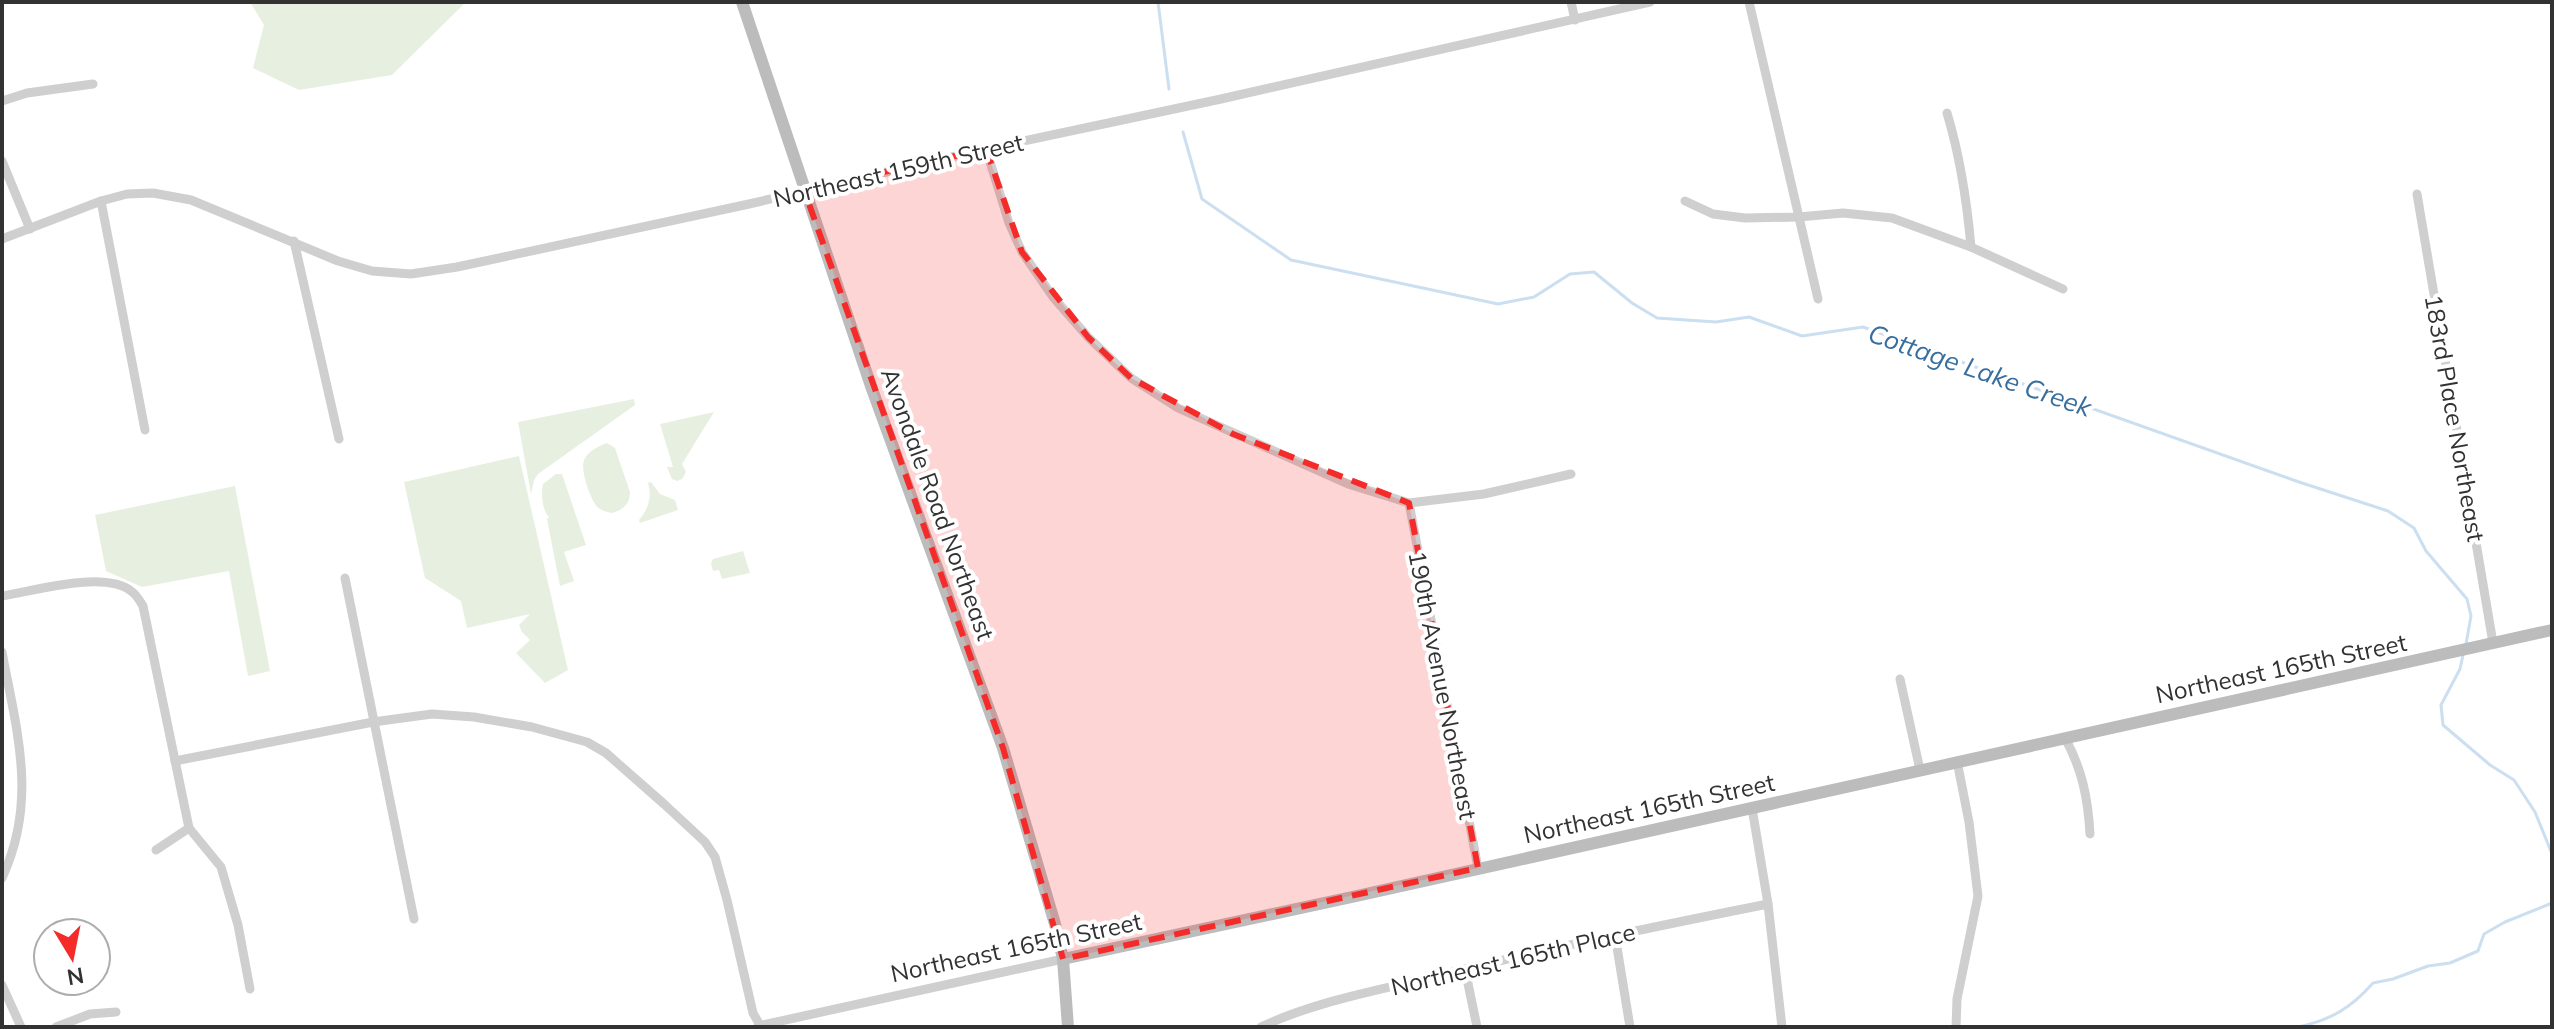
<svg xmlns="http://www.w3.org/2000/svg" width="2554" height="1029" viewBox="0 0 2554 1029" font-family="Mulish,sans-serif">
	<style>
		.green { fill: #e7f0e0 }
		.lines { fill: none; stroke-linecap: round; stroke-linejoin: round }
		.stream { stroke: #cbdff0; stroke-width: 3 }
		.street { stroke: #cfcfcf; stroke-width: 9 }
		.secondary { stroke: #bcbcbc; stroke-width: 12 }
		.marked { fill: #f42b29; fill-opacity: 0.2; stroke: #f42b29; stroke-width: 6; stroke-dasharray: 16 10; stroke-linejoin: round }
		.labels { text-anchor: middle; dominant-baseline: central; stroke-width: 8; stroke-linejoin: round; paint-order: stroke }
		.street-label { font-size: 24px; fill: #323232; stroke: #fff }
		.water-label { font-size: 26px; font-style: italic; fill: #376e9d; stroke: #fff }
	</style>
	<rect width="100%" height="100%" fill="#fff"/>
	<g class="green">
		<path d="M 250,2 L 466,2 L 392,75 L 299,90 L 253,68 L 264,25 Z"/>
		<path d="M 634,399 L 635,405 L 538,474 L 534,480 L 531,494 L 518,422 Z"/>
		<path d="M 714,412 L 682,464 L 686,472 L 682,479 L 677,481 L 672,479 L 667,467 L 673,467 L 660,424 Z"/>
		<path d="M 607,443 L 615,448 L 630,492 C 630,504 623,510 612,513 C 605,512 599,510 595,504 C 589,494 579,468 585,458 C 589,451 600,445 607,443 Z"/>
		<path d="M 519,456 L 568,670 L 545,683 L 516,653 L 530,640 L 522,632 L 519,625 L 530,614 L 467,628 L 461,601 L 425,578 L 404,482 Z"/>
		<path d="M 556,474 L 562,474 L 586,545 L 564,552 L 574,581 L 560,586 L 547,519 L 549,517 C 542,510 541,494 543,484 Z"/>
		<path d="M 651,482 L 660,494 L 675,500 L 678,510 L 640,523 L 639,520 C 649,508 652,497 648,483 Z"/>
		<path d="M 235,486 L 270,671 L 248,676 L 229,571 L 142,587 L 106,571 L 95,515 Z"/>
		<path d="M 743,551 L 750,573 L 722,579 L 719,570 L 713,571 L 711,563 L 713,559 Z"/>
	</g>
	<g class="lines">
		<g class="stream">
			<path d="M 1158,2 L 1169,89"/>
			<path d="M 1183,132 L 1202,199 L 1291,260 L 1498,304 L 1534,297 L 1570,274 L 1594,272 L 1632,303 L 1657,318 L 1716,322 L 1749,317 L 1802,336 L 1863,327 L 2299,482 L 2388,511 L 2414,528 L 2426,551 L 2467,599 L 2471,616 L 2466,644"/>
			<path d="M 2463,655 L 2460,669 L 2441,705 L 2443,725 L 2490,765 L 2514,780 L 2535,812 L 2552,854"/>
			<path d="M 2298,1027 C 2331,1020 2351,1008 2373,983 L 2393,979 L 2428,966 L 2450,963 L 2478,951 L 2484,934 L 2505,922 L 2552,903"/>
		</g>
		<g class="street">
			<path d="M 1571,2 L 1575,20"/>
			<path d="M 1749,2 L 1818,299"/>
			<path d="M 2,101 L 27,93 L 93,84"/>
			<path d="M 1947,113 C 1960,156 1967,202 1971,247"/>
			<path d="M 986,149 L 1009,223 L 1022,252 L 1053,297 L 1088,337 L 1131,378 L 1178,408 L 1348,484 L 1409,503 L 1484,494 L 1571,474"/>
			<path d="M 2,161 L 30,229"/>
			<path d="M 2417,194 L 2493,643"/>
			<path d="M 101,201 L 145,430"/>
			<path d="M 1685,201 L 1713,214 L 1745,218 L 1799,217 L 1843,213 L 1892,218 L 1971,247 L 2063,289"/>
			<path d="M 2,239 L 101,201 L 127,194 L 153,193 L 191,200 L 338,261 L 372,271 L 411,274 L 457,267 L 749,204 L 986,149 L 1221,99 L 1650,2"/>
			<path d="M 294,241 L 339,439"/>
			<path d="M 1409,503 L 1478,868"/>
			<path d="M 345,578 L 414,919"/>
			<path d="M 2,596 C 34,591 104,570 131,591 C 136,594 140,601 143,606 L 189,828 L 221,867 L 238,925 L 250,989"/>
			<path d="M 2,652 C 17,732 38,801 2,878"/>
			<path d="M 1900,679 L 1920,770"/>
			<path d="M 2065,738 C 2082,769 2088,798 2090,834"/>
			<path d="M 175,761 L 373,722 L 432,714 L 474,717 L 532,727 L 587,742 L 606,753 L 664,804 L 705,842 L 715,857 L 727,900 L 753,1013 L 761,1027"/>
			<path d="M 1752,808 L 1768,904 L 1782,1027"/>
			<path d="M 156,850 L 189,828"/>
			<path d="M 1615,935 L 1630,1027"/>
			<path d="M 1465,969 L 1477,1027"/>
			<path d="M 2,985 L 21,1027"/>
			<path d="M 758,1026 L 1063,959"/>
			<path d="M 56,1027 L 90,1014 L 116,1012"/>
			<path d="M 1261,1027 C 1316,1001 1377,991 1436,976 C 1546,949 1657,926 1768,904"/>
			<path d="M 1956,1027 L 1957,999 L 1978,896 L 1969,822 L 1957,761"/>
		</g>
		<g class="secondary">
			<path d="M 742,2 L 872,389 L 1003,748 L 1055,924 L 1063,959 L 1068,1027"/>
			<path d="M 1063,959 L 1352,897 L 2552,630"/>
		</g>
	</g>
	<path class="marked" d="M 986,149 L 1022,252 L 1088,337 L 1131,378 L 1233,434 L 1409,503 L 1478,868 L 1063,959 L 1003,748 L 804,190 Z"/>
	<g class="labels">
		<g class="street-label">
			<text transform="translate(898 170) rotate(-13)">Northeast 159th Street</text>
			<text transform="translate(2455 418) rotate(80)">183rd Place Northeast</text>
			<text transform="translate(938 504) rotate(70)">Avondale Road Northeast</text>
			<text transform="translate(2281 668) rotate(-12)">Northeast 165th Street</text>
			<text transform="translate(1443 685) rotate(79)">190th Avenue Northeast</text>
			<text transform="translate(1649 808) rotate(-12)">Northeast 165th Street</text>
			<text transform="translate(1016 947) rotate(-12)">Northeast 165th Street</text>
			<text transform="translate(1513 959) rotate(-13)">Northeast 165th Place</text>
		</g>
		<g class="water-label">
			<text transform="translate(1980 370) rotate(19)">Cottage Lake Creek</text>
		</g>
	</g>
	<rect width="2554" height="1029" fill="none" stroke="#323232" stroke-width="8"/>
	<g transform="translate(72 957) rotate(170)"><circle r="38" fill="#ffffff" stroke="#adadad" stroke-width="2"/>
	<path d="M0-6L14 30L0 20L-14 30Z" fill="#f42b29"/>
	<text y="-12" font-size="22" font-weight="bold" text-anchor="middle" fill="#323232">N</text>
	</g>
</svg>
